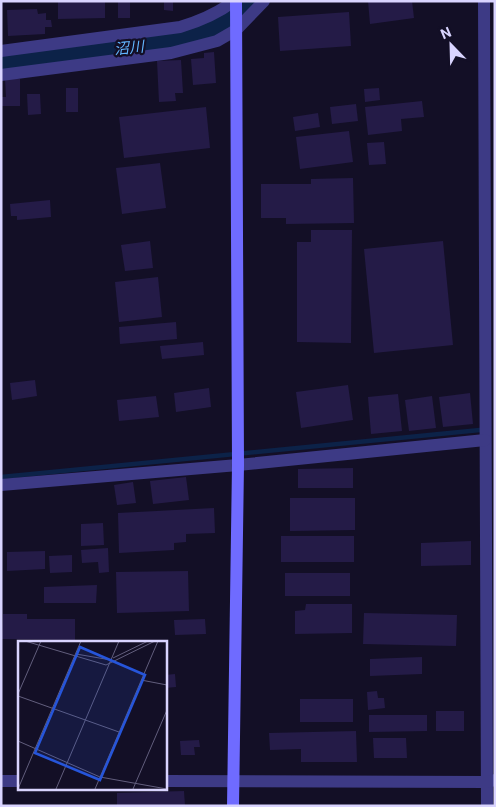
<svg xmlns="http://www.w3.org/2000/svg" width="496" height="807" viewBox="0 0 496 807" font-family="Roboto,'Noto Sans JP',sans-serif">
	<style>
		.lines { fill: none; stroke-linecap: round; stroke-linejoin: round }
		.stream { stroke: #0c2248; stroke-width: 4.5 }
		.river { stroke: #0c2248; stroke-width: 25 }
		.building { fill: #241b47 }
		.street { stroke: #3d3a85; stroke-width: 12 }
		.secondary { stroke: #6f6bff; stroke-width: 12 }
		.labels { text-anchor: middle; dominant-baseline: central; stroke-width: 4.5; stroke-linejoin: round; paint-order: stroke }
		.water-label { font-size: 15px; font-style: italic; fill: #62b6ff; stroke: #130f26 }
		.inset-road { fill: none; stroke: #625e7d; stroke-width: 1 }
		.view { fill: #2655da; fill-opacity: 0.15; stroke: #2655da; stroke-width: 2.5 }
		.inset-edge { fill: none; stroke: #d9d4ff; stroke-width: 2.5 }
	</style>
	<rect width="100%" height="100%" fill="#130f26"/>
	<g class="lines">
		<path class="stream" d="M 1,477 L 480,430"/>
		<path class="river" d="M 1,61 L 168,43 L 213,28 L 244,1"/>
	</g>
	<g class="building">
		<path d="M 58,1 L 105,1 L 105,18 L 58,19 Z"/>
		<rect x="118" y="1" width="12" height="17"/>
		<path d="M 164,1 L 173,1 L 173,11 L 164,10 Z"/>
		<path d="M 368,1 L 412,1 L 414,18 L 370,24 Z"/>
		<path d="M 37,9 L 38,14 L 46,13 L 46,20 L 51,20 L 52,27 L 45,27 L 45,34 L 8,36 L 7,10 Z"/>
		<path d="M 349,12 L 351,46 L 280,51 L 278,17 Z"/>
		<path d="M 214,52 L 216,83 L 193,85 L 191,59 L 204,58 L 204,53 Z"/>
		<path d="M 181,60 L 183,93 L 175,93 L 176,101 L 159,102 L 157,61 Z"/>
		<path d="M 5,79 L 20,79 L 20,106 L 1,106 L 1,97 L 6,97 Z"/>
		<rect x="66" y="88" width="12" height="24"/>
		<path d="M 379,88 L 380,100 L 365,102 L 364,89 Z"/>
		<path d="M 27,94 L 40,94 L 41,114 L 28,115 Z"/>
		<path d="M 422,101 L 424,117 L 401,119 L 402,131 L 368,135 L 365,107 Z"/>
		<path d="M 356,104 L 358,121 L 332,124 L 330,107 Z"/>
		<path d="M 206,107 L 210,148 L 124,158 L 119,117 Z"/>
		<path d="M 318,113 L 320,127 L 295,131 L 293,117 Z"/>
		<path d="M 349,131 L 353,162 L 300,169 L 296,137 Z"/>
		<path d="M 384,142 L 386,164 L 369,165 L 367,143 Z"/>
		<path d="M 160,163 L 166,208 L 122,214 L 116,168 Z"/>
		<path d="M 353,178 L 354,223 L 286,224 L 286,218 L 261,218 L 261,184 L 311,184 L 311,179 Z"/>
		<path d="M 50,200 L 51,217 L 17,220 L 17,216 L 11,216 L 10,204 Z"/>
		<path d="M 311,230 L 352,230 L 351,343 L 297,342 L 297,242 L 311,242 Z"/>
		<path d="M 150,241 L 153,268 L 125,271 L 121,245 Z"/>
		<path d="M 443,241 L 453,345 L 374,353 L 364,249 Z"/>
		<path d="M 158,277 L 162,317 L 119,322 L 115,282 Z"/>
		<path d="M 176,322 L 177,339 L 120,344 L 119,327 Z"/>
		<path d="M 203,342 L 204,355 L 162,359 L 160,346 Z"/>
		<path d="M 35,380 L 37,396 L 12,400 L 10,383 Z"/>
		<path d="M 348,385 L 353,420 L 301,428 L 296,392 Z"/>
		<path d="M 209,388 L 211,407 L 176,412 L 174,393 Z"/>
		<path d="M 470,393 L 473,424 L 443,427 L 439,397 Z"/>
		<path d="M 398,394 L 402,431 L 371,434 L 368,397 Z"/>
		<path d="M 156,396 L 159,417 L 119,421 L 117,400 Z"/>
		<path d="M 432,396 L 436,428 L 409,431 L 405,400 Z"/>
		<path d="M 353,468 L 353,488 L 298,488 L 298,469 Z"/>
		<path d="M 186,477 L 189,500 L 153,504 L 150,481 Z"/>
		<path d="M 133,482 L 136,503 L 117,505 L 114,485 Z"/>
		<path d="M 290,498 L 355,498 L 355,530 L 290,531 Z"/>
		<path d="M 214,508 L 215,533 L 186,534 L 186,542 L 174,543 L 174,550 L 119,553 L 118,513 Z"/>
		<path d="M 103,523 L 104,545 L 81,546 L 81,524 Z"/>
		<rect x="281" y="536" width="73" height="26"/>
		<path d="M 471,541 L 471,565 L 421,566 L 421,543 Z"/>
		<path d="M 108,548 L 109,572 L 99,573 L 98,562 L 82,563 L 81,550 Z"/>
		<path d="M 45,551 L 45,569 L 7,571 L 7,552 Z"/>
		<path d="M 72,555 L 72,572 L 50,573 L 49,556 Z"/>
		<path d="M 188,571 L 189,611 L 117,613 L 116,572 Z"/>
		<rect x="285" y="573" width="65" height="23"/>
		<path d="M 97,585 L 96,603 L 44,603 L 44,587 Z"/>
		<path d="M 306,604 L 352,604 L 352,633 L 295,634 L 295,611 L 305,610 Z"/>
		<path d="M 364,613 L 457,615 L 456,646 L 363,644 Z"/>
		<path d="M 3,614 L 27,614 L 27,619 L 75,619 L 75,640 L 2,639 Z"/>
		<path d="M 205,619 L 206,634 L 175,635 L 174,620 Z"/>
		<path d="M 422,657 L 422,674 L 370,676 L 370,659 Z"/>
		<path d="M 175,674 L 176,687 L 165,688 L 165,675 Z"/>
		<path d="M 377,691 L 378,698 L 384,698 L 385,708 L 368,710 L 367,692 Z"/>
		<rect x="300" y="699" width="53" height="23"/>
		<rect x="436" y="711" width="28" height="20"/>
		<path d="M 369,715 L 427,715 L 427,731 L 369,732 Z"/>
		<path d="M 356,731 L 357,762 L 301,762 L 301,749 L 270,750 L 269,733 Z"/>
		<path d="M 373,738 L 406,738 L 407,758 L 374,758 Z"/>
		<path d="M 199,740 L 200,747 L 194,747 L 195,755 L 181,755 L 180,741 Z"/>
		<path d="M 184,791 L 185,806 L 117,806 L 117,793 Z"/>
	</g>
	<g class="lines">
		<g class="street">
			<path d="M 484,1 L 487,806"/>
			<path d="M 1,51 L 180,27 C 200,21 217,14 234,1"/>
			<path d="M 1,75 L 171,53 L 217,41 L 236,30 L 264,1"/>
			<path d="M 1,485 L 238,465 L 485,440"/>
			<path d="M 1,781 L 19,781"/>
			<path d="M 165,781 L 487,782 L 495,780"/>
		</g>
		<path class="secondary" d="M 233,806 L 238,465 L 236,1"/>
	</g>
	<g class="labels">
		<g class="water-label">
			<text transform="translate(129 48) rotate(-6)">沼川</text>
		</g>
	</g>
	<g transform="translate(18 641)">
		<rect width="149" height="149" fill="#130f26"/>
		<path class="inset-road" d="M 7,0 L 88,24 L 137,0M 58,13 L 93,19M 95,17 L 130,0M 123,39 L 149,44M 0,53 L 23,0M 0,55 L 101,91M 0,100 L 82,136 L 149,148M 0,148 L 63,0M 38,148 L 101,0M 77,148 L 140,0M 115,148 L 149,69"/>
		<path class="view" d="M 62,6 L 127,34 L 82,139 L 17,112 Z"/>
		<rect width="149" height="149" class="inset-edge"/>
	</g>
	<rect width="496" height="807" fill="none" stroke="#d9d4ff" stroke-width="5"/>
	<g transform="translate(451 45) rotate(337)" stroke="#130f26" stroke-width="4" paint-order="stroke">
	<path d="M0-4L9 19L0 12L-9 19Z" fill="#d9d4ff"/>
	<text y="-8" font-size="14" font-weight="bold" text-anchor="middle" fill="#d9d4ff">N</text>
	</g>
</svg>
